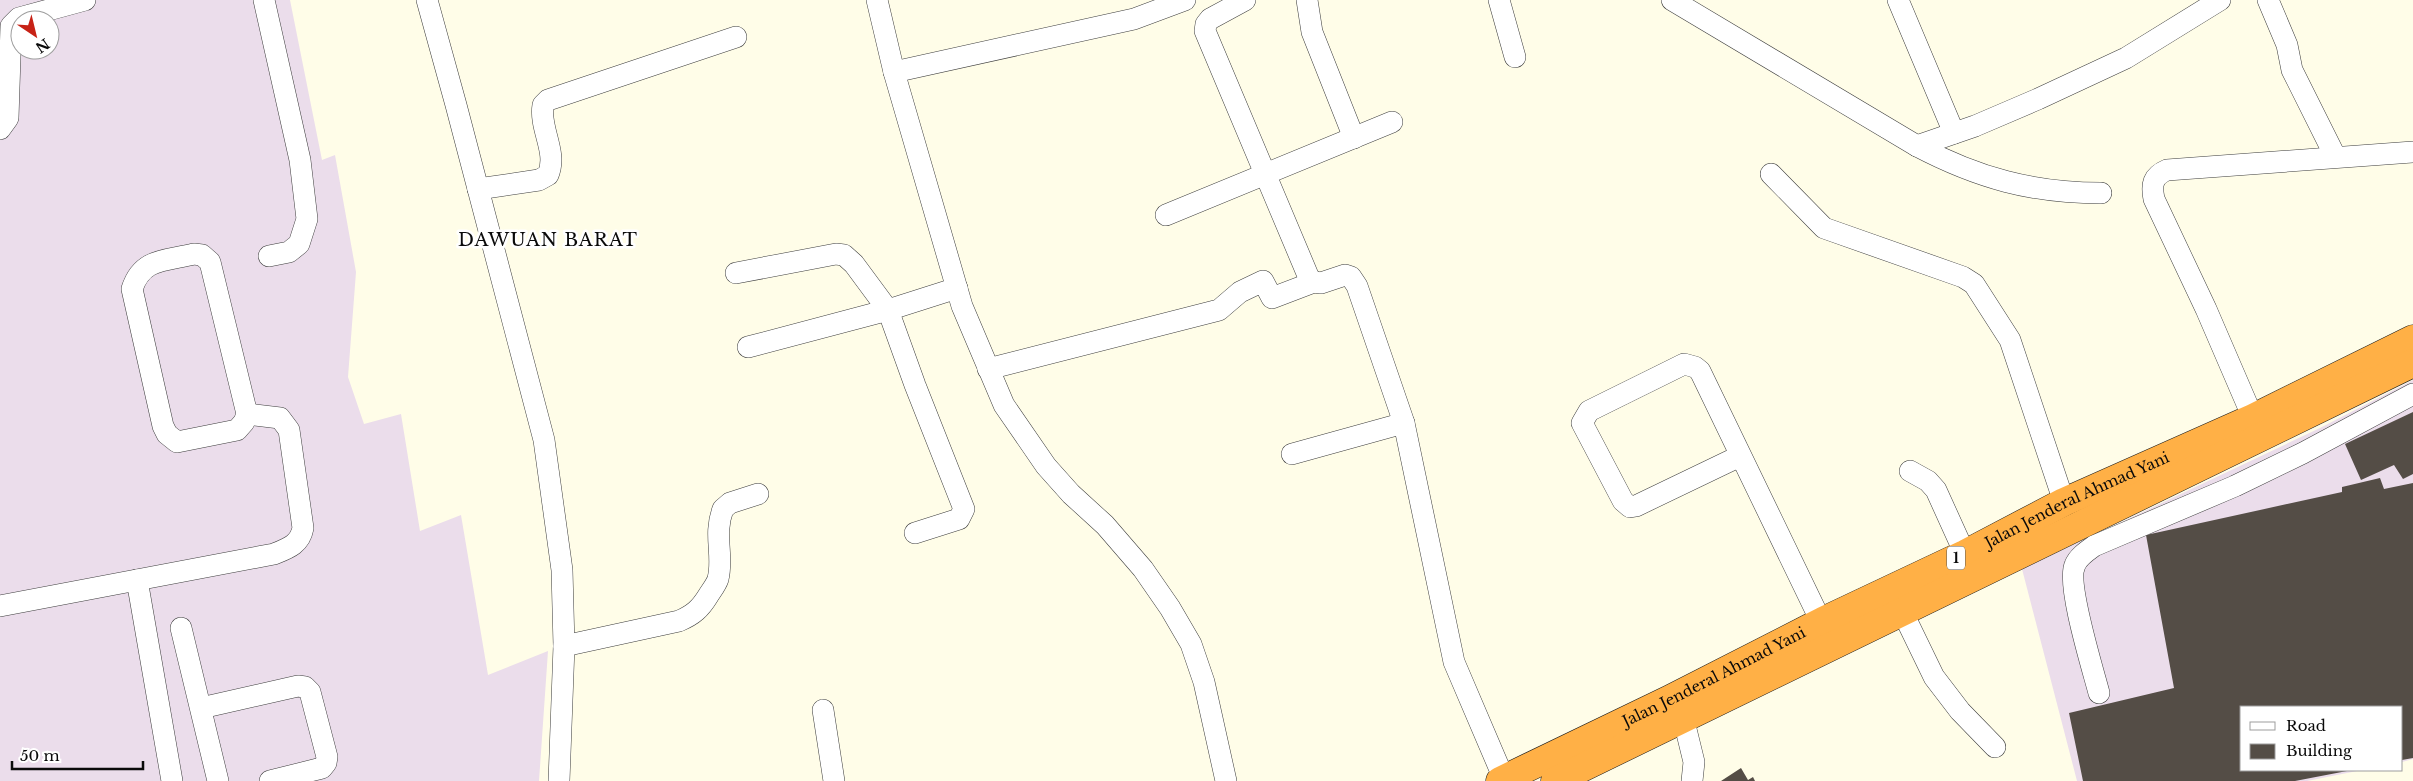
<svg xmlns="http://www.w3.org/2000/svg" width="2413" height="781" viewBox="0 0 2413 781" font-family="'Libre Baskerville',serif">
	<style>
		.industrial { fill: #ebddeb; fill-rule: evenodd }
		.building { fill: #544d46 }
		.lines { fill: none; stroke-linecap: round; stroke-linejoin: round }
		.minor-casing { stroke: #3d3d3d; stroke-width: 22 }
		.highway-casing { stroke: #1b1b1b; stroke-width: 29 }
		.minor { stroke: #fff; stroke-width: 21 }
		.highway { stroke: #ffb046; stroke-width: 28 }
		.labels { text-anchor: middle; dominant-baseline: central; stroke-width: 5; stroke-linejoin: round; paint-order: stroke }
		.shield { fill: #fff; stroke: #545454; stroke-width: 1 }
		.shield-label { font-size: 14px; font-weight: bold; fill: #0a0a0a }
		.street-label { font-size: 15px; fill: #0a0a0a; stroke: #fff }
		.quarter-label { font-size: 18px; letter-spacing: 1px; fill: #0a0a0a; stroke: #fff }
	</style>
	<rect width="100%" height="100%" fill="#fffde8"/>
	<g class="industrial">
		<path d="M 0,0 L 290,0 L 322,160 L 335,155 L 356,272 L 348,377 L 364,424 L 401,414 L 420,531 L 461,515 L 488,675 L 548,651 L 539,781 L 0,781 ZM 20,20 L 50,20 L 50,50 L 20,50 Z"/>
		<path d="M 2413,380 L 2413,759 L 2402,762 L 2402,707 L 2242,707 L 2242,770 L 2362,770 L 2307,781 L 2077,781 L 2022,569 L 2320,428 Z"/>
	</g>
	<g class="building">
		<path d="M 2413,412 L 2413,474 L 2403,479 L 2394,465 L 2361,480 L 2345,444 Z"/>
		<path d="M 2380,478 L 2384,489 L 2413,483 L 2413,758 L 2402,760 L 2402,707 L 2242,707 L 2242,770 L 2347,771 L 2295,781 L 2083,781 L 2069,713 L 2174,688 L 2146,535 L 2342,492 L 2342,487 Z"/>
		<path d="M 1741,768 L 1748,780 L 1753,777 L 1755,781 L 1721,781 Z"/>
	</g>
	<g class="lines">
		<g class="minor-casing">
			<g id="minor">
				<path d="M 264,0 L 300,160 L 307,219 L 299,244 L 289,252 L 269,256"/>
				<path d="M 427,0 L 456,105 L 544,440 L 562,570 L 564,646 L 559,781"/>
				<path d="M 877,0 L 894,72 L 962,306 L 1004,405 L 1046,466 L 1071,494 L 1105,525 L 1143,569 L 1170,608 L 1191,644 L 1204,682 L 1226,781"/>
				<path d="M 1245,0 L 1210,19 L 1206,24 L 1205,31 L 1309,278 L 1314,282"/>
				<path d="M 1307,0 L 1312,32 L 1354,138"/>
				<path d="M 1499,0 L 1515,57"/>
				<path d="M 1672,0 L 1917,146 C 1978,178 2032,193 2101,193"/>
				<path d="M 1898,0 L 1954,133"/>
				<path d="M 2268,0 L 2287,45 L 2292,70 L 2335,156"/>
				<path d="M 894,72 L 1134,19 L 1185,0"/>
				<path d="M 0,129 L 8,118 L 11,26 L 19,18 L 85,0"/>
				<path d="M 1917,146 L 1975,126 L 2038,99 L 2126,58 L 2220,0"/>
				<path d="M 1771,174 L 1824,228 L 1963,277 L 1974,284 L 2010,340 L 2064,502"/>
				<path d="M 478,189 L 539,180 L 548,175 C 558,152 539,129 543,105 L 548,100 L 736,37"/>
				<path d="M 1166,215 L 1392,122"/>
				<path d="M 194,254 L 202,255 L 210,262 L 247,414 L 244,422 L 237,430 L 177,442 L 167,434 L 163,426 L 132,289 C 142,258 165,261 194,254 Z"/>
				<path d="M 736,273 L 836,254 L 844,255 L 854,264 L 888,310 L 915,385 L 964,509 L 959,519 L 915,533"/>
				<path d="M 748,347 L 888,310 L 957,288"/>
				<path d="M 988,369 L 1219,310 L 1240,292 L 1263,281 L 1272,298 L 1314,282 L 1321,283 L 1345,275 L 1351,277 L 1357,286 L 1404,423 L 1454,662 L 1504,779"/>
				<path d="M 2253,418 L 2206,309 L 2154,199 C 2151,184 2153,176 2167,170 L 2413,152"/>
				<path d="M 1292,454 L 1404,423"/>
				<path d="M 1740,456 L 1636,506 L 1630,507 L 1623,501 L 1582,423 L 1589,411 L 1684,364 L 1695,367 L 1700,371 L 1828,636"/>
				<path d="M 1910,471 L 1928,481 L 1936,490 L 1965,554"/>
				<path d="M 137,580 L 172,781"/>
				<path d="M 0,606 L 274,554 C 289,548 300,544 303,528 L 289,430 L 280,418 L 247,414"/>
				<path d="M 1902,611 L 1934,677 L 1960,711 L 1995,747"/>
				<path d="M 181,628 L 218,781"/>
				<path d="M 564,646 L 679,621 C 693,615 700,609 708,596 C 711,591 716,585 718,579 C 724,556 713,535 723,509 L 730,503 L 758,494"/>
				<path d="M 2099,693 C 2093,670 2066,583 2075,565 C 2078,557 2087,551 2094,546 L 2235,486 L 2303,453 L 2413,394"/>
				<path d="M 201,708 L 298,686 L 305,687 L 310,692 L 327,757 L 326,763 L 322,768 L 270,781"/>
				<path d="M 823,710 L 834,781"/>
				<path d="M 1683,717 L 1694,762 L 1692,781"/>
			</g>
		</g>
		<g class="highway-casing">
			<g id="highway">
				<path id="s1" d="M 1500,781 L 1670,699 L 1823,621 L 1965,554 L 2064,502 L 2253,418 L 2413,339"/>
				<path d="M 1555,781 L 2413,363"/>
			</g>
		</g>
		<use href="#minor" class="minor"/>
		<use href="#highway" class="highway"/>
	</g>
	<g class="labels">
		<rect class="shield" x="1947" y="546.5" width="18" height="23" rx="4"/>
		<g class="shield-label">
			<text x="1956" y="558">1</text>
		</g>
		<g class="street-label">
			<text stroke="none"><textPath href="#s1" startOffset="642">Jalan Jenderal Ahmad Yani</textPath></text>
			<text stroke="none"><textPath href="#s1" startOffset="238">Jalan Jenderal Ahmad Yani</textPath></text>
		</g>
		<g class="quarter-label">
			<text x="548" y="240">DAWUAN BARAT</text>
		</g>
	</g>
	<rect x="2240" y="706" width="162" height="65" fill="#ffffff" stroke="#9d9d9d"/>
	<rect x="2250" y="722" width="25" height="8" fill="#ffffff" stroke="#9d9d9d"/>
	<text x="2286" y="731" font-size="15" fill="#0a0a0a">Road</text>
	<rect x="2250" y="744" width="25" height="15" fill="#544d46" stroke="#9d9d9d"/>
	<text x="2286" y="756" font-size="15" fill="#0a0a0a">Building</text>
	<g transform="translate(35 35) rotate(145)"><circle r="24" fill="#ffffff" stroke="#9d9d9d"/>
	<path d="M0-4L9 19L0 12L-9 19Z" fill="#c72216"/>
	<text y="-8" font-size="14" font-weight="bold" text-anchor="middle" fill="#0a0a0a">N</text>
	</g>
	<path d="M12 761v8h131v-8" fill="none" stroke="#0a0a0a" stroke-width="2.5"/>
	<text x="20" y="761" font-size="15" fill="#0a0a0a" stroke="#ffffff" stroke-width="4" paint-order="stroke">50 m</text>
</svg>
